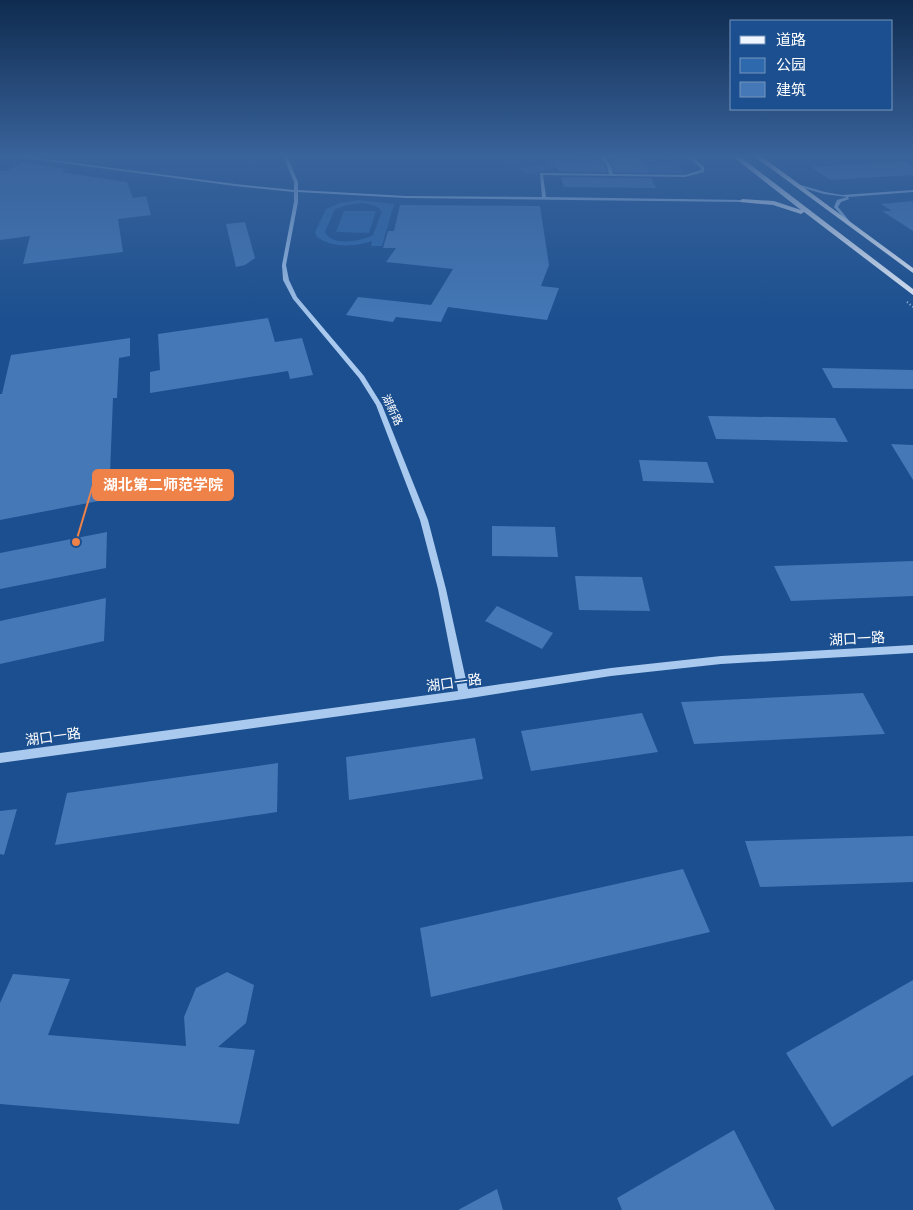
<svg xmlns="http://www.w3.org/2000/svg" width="913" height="1210" viewBox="0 0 913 1210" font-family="Rubik,'Noto Sans SC',sans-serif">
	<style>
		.green { fill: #2e69ad; fill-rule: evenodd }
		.building { fill: #4478b7 }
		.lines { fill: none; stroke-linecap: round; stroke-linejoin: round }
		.path-far1 { stroke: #a9c9ee; stroke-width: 1; stroke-dasharray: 1 2; stroke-linecap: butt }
		.path { stroke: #a9c9ee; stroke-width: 2; stroke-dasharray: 1 2.5; stroke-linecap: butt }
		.minor { fill: #a9c9ee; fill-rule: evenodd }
		.major { fill: #f0f6ff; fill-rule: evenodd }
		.labels { text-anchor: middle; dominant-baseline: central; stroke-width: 4; stroke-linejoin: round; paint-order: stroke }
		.far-street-label { font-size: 11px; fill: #fff; stroke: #1b4f8f }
		.street-label { font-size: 14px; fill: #fff; stroke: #1b4f8f }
		.leader { fill: none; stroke: #ee8249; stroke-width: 2 }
		.callout-dot { fill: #ee8249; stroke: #1b4f8f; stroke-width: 2 }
		.callout { fill: #ee8249; stroke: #ee8249; stroke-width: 2 }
		.callout-label { font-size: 15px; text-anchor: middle; font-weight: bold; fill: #fff }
	</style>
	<rect width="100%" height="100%" fill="#1b4f8f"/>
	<g class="green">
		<path d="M 540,156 L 566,156 L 568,158 L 601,156 L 608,171 L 592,173 L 576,169 L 552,168 L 526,175 L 518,168 L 550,164 Z"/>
		<path d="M 671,162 L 687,173 L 682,174 L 618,173 L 612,170 L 613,167 L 623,168 Z"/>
		<path d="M 358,200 L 394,204 L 382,246 L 371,246 L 372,241 C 356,247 331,248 317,237 L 315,232 L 326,209 L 340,203 ZM 363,203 L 376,206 L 382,211 L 373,235 C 362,241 332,247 325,232 L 335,209 L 348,205 Z"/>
		<path d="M 344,211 L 376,211 L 369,233 L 336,232 Z"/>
	</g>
	<g class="building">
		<path d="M 606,156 L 640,156 L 648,173 L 614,172 L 610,159 Z"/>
		<path d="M 601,160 L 607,172 L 559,171 L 557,166 Z"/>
		<path d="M 905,162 L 913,166 L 913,175 L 830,180 L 811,167 Z"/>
		<path d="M 22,163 L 67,169 L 61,172 L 127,182 L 133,198 L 146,196 L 151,215 L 118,219 L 123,252 L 23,264 L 30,236 L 0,240 L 0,171 L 5,171 Z"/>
		<path d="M 561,177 L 651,178 L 656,188 L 564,187 Z"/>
		<path d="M 913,201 L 913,231 L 882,211 L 892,211 L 881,204 Z"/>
		<path d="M 400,205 L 540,206 L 549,265 L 541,286 L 559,288 L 547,320 L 448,307 L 441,322 L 396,317 L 393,322 L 346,315 L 358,297 L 431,305 L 453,269 L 386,262 L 396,248 L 383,248 L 388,231 L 394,231 Z"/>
		<path d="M 245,222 L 255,258 L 245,265 L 236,267 L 226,224 Z"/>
		<path d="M 268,318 L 275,342 L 302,338 L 313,375 L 290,379 L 288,371 L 150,393 L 150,372 L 160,370 L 158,334 Z"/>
		<path d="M 130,338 L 130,356 L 119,358 L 117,398 L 113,398 L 109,499 L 0,520 L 0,394 L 2,394 L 11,355 Z"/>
		<path d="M 822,368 L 913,370 L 913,389 L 833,388 Z"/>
		<path d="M 708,416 L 835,418 L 848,442 L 716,439 Z"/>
		<path d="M 891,444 L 913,445 L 913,480 Z"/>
		<path d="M 639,460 L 707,462 L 714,483 L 643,481 Z"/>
		<path d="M 492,526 L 555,527 L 558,557 L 492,556 Z"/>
		<path d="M 107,532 L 106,568 L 0,589 L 0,553 Z"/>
		<path d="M 913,561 L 913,596 L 791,601 L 774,566 Z"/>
		<path d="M 575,576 L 642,577 L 650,611 L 579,610 Z"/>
		<path d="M 106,598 L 104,641 L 0,664 L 0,621 Z"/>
		<path d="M 497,606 L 553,633 L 542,649 L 485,621 Z"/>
		<path d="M 863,693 L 885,734 L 694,744 L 681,702 Z"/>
		<path d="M 642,713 L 658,752 L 531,771 L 521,731 Z"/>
		<path d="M 475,738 L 483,779 L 349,800 L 346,757 Z"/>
		<path d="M 278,763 L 277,812 L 55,845 L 67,793 Z"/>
		<path d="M 17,809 L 4,855 L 0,854 L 0,811 Z"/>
		<path d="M 913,836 L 913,882 L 760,887 L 745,841 Z"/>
		<path d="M 683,869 L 710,932 L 431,997 L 420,928 Z"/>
		<path d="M 227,972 L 254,985 L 246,1023 L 218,1047 L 255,1050 L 239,1124 L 0,1104 L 0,1003 L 13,974 L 70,979 L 48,1035 L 186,1046 L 184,1017 L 196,988 Z"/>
		<path d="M 913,980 L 913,1075 L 832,1127 L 786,1053 Z"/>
		<path d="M 734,1130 L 775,1210 L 622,1210 L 617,1198 Z"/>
		<path d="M 497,1189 L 503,1210 L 458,1210 Z"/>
	</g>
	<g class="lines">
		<g class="path-far1">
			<path d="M 568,156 L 571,156"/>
			<path d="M 576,156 L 582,163"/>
			<path d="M 669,159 L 680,167"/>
			<path d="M 622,164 L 680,158"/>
		</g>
		<path class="path" d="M 907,302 L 913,307"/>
		<g class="minor">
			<path d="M 10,156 L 21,156 L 235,184 L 294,190 L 294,182 L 283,156 L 287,156 L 298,182 L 298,190 L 406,196 L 542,197 L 540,173 L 609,174 L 607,166 L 600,156 L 604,156 L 611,166 L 613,174 L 685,175 L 701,170 L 701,168 L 686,156 L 690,156 L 704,167 L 704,172 L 685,177 L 543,175 L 546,197 L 742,200 L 744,202 L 406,198 L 298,192 L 298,202 L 286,265 L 289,280 L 297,297 L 364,376 L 382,405 L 428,520 L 446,589 L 468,689 L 611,668 L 721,656 L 913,645 L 913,653 L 721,664 L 611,676 L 464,699 L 0,763 L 0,753 L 458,691 L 438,589 L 420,520 L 376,405 L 359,378 L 293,299 L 283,280 L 282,265 L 294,202 L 294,192 L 235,186 Z"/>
			<path d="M 794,183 L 825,192 L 842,195 L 913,190 L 913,192 L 848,197 L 849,199 L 841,202 L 838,207 L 851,223 L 849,224 L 834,207 L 837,200 L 847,197 L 824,194 L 793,185 Z"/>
		</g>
		<g class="major">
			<path d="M 732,156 L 739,156 L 913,289 L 913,295 L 804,212 L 801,214 L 773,205 L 740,202 L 742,199 L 774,201 L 801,210 Z"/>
			<path d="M 754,156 L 761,156 L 913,268 L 913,273 Z"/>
		</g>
	</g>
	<linearGradient id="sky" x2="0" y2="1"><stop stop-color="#0f2b4f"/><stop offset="0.48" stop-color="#39639b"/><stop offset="1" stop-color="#39639b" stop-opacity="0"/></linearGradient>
	<rect width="913" height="325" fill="url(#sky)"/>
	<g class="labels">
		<g class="far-street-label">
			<text transform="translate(392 410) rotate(65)">湖新路</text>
		</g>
		<g class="street-label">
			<text transform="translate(857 639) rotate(-3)">湖口一路</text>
			<text transform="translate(454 683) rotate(-8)">湖口一路</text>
			<text transform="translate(53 737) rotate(-8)">湖口一路</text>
		</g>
	</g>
	<path class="leader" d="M76 542L93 485"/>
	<circle class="callout-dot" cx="76" cy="542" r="5"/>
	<rect class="callout" x="93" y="470" width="140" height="30" rx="5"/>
	<g class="callout-label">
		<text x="163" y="490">湖北第二师范学院</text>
	</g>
	<rect x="730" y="20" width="162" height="90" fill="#1b4f8f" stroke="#7695bc"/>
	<rect x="740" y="36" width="25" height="8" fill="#f0f6ff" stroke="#7695bc"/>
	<text x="776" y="45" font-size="15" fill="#ffffff">道路</text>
	<rect x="740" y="58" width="25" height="15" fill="#2e69ad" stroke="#7695bc"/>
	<text x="776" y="70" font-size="15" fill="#ffffff">公园</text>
	<rect x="740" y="82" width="25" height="15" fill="#4478b7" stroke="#7695bc"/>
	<text x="776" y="95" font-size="15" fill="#ffffff">建筑</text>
</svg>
